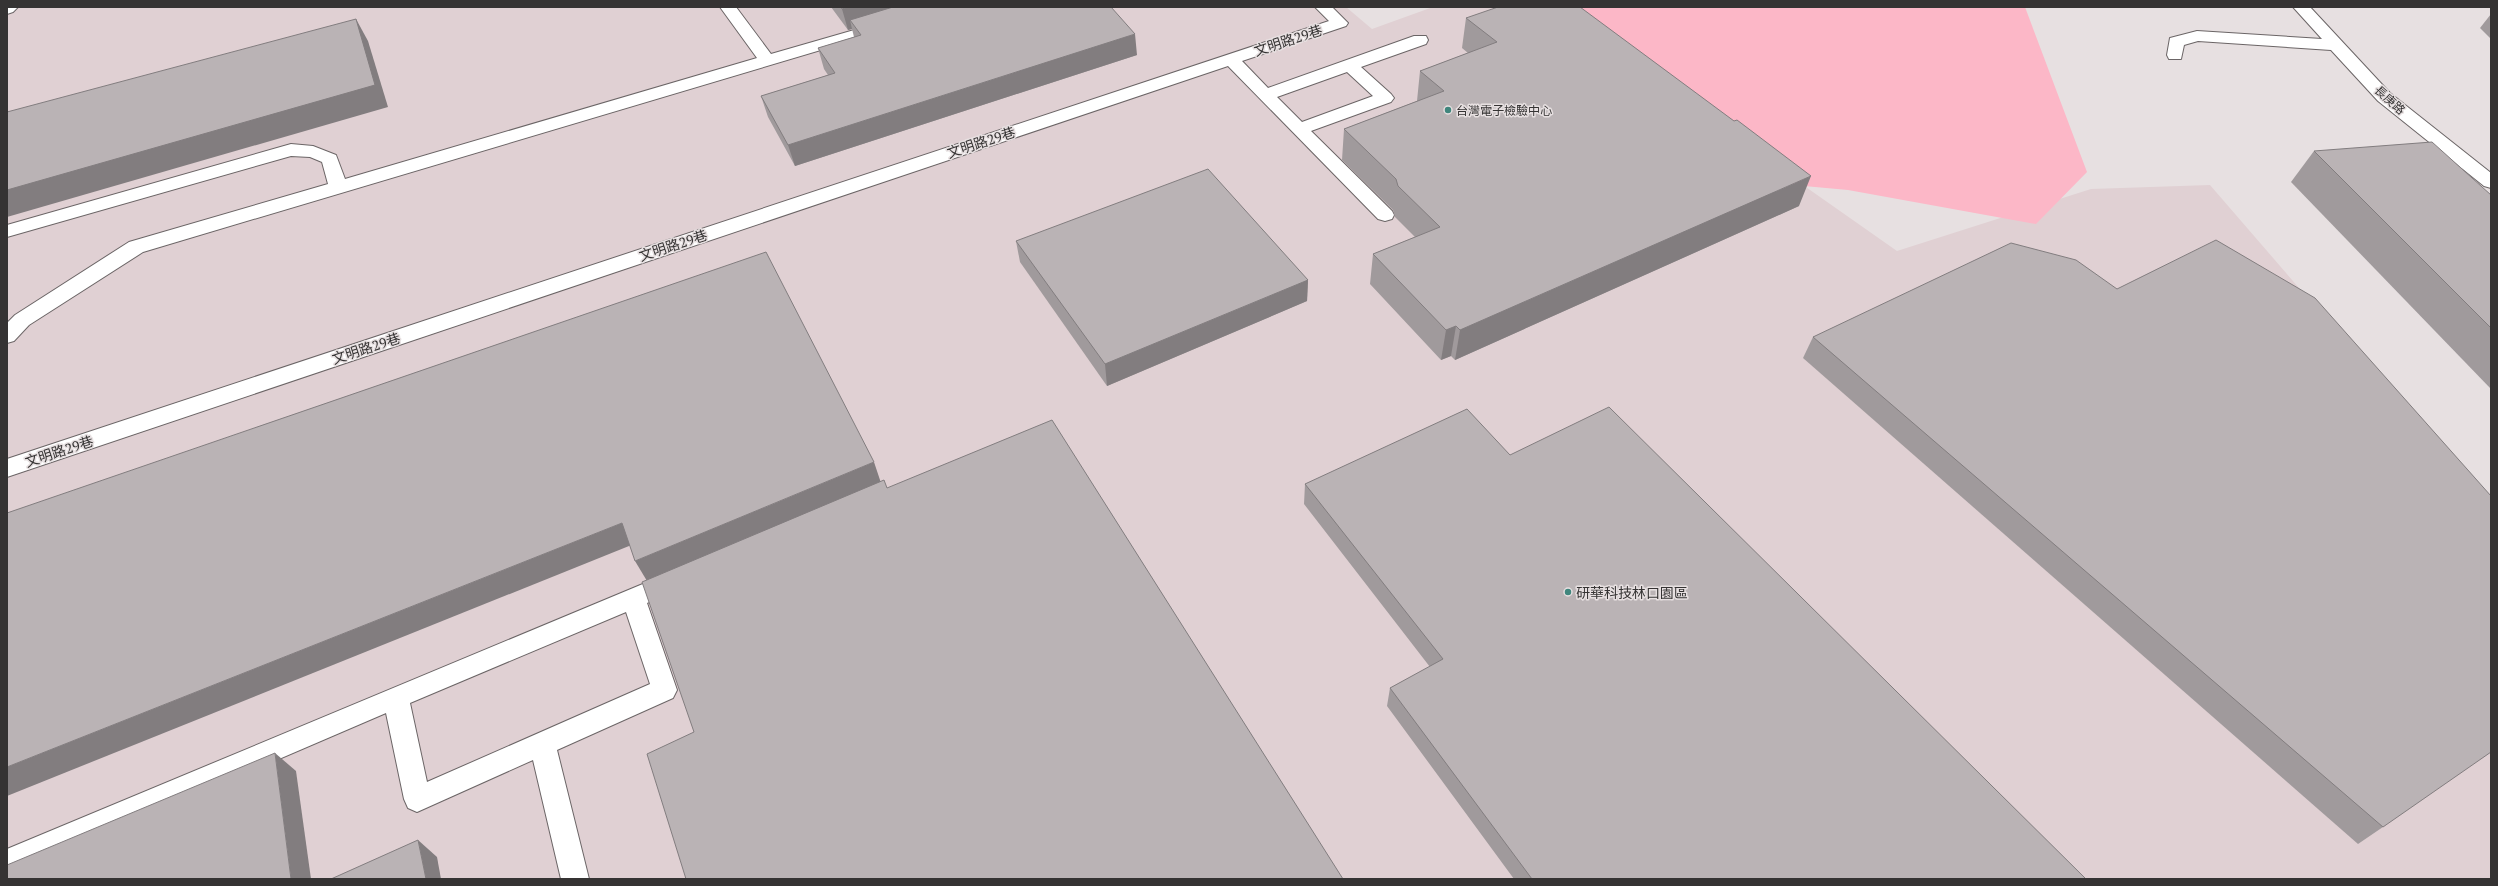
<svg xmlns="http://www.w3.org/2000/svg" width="2498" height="886" viewBox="0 0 2498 886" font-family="'PT Serif','Noto Sans TC',serif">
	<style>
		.built { fill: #e0d0d3 }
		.green { fill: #fcb7c7 }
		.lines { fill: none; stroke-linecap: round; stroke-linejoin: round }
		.minor-casing { stroke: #6b6566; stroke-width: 2 }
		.minor { fill: #fff; fill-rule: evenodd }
		.wall { fill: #a09a9c }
		.shaded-wall { fill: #827d7f }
		.building { fill: #bab3b5; stroke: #827d7f }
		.poi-dot { fill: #40867d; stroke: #e7e0e1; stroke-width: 1.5 }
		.labels { text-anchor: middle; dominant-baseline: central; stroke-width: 3; stroke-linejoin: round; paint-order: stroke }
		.far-street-label { font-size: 12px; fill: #353333; stroke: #e7e0e1 }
		.far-poi-label { font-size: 12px; fill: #353333; stroke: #e7e0e1; text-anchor: start }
		.street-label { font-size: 14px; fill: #353333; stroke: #e7e0e1 }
		.poi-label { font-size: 14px; fill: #353333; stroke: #e7e0e1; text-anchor: start }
	</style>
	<rect width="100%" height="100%" fill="#e7e0e1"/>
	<path class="built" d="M 7,7 L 1346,7 L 1372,29 L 1433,7 L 1549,7 L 1897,251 L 2091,189 L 2210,185 L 2491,510 L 2491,879 L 7,879 Z"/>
	<path class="green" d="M 1577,7 L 2025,7 L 2087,172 L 2036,224 L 1848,190 L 1782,184 Z"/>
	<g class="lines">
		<g class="minor-casing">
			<g id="minor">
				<path d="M 7,7 L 18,7 L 13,12 L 7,14 Z"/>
				<path d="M 720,7 L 736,7 L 771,54 L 882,22 L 890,27 L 888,30 L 143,252 L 29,325 L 14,341 L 7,343 L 7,323 L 15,315 L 129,242 L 328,184 L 322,162 L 310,157 L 291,156 L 7,237 L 7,225 L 291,144 L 313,146 L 336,155 L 345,179 L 757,58 Z"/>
				<path d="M 1315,7 L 1332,7 L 1348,23 L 1346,26 L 1242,61 L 1268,88 L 1414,36 L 1426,36 L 1428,40 L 1426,44 L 1361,67 L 1391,94 L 1394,98 L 1391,102 L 1311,131 L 1392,211 L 1394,215 L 1392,219 L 1385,221 L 1378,219 L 1228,66 L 7,477 L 7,459 L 1329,21 ZM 1347,72 L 1373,96 L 1302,122 L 1277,97 Z"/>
				<path d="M 2293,7 L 2310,7 L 2390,93 L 2491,173 L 2491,188 L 2484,186 L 2378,101 L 2331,50 L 2198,41 L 2184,45 L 2181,59 L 2169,59 L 2167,55 L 2170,38 L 2197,31 L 2322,39 Z"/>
				<path d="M 674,571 L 682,574 L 686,581 L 682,588 L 647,603 L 677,690 L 673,698 L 557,750 L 589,879 L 561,879 L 533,760 L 417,812 L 408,808 L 404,799 L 386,713 L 7,876 L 7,849 ZM 626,612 L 650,684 L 427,782 L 410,703 Z"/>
			</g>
		</g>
		<use href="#minor" class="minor"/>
	</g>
	<g class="wall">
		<path d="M 831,7 L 1111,7 L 1137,55 L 795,166 L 768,117 L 761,96 L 828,75 L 824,69 L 818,48 L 854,37 L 852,29 L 848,30 Z"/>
		<path d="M 2491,14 L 2491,39 L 2480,28 Z"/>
		<path d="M 1466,18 L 1799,206 L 1455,360 L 1451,356 L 1441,360 L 1370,284 L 1373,254 L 1415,237 L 1395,217 L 1393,210 L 1342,160 L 1344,129 L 1417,101 L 1420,71 L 1468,53 L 1462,48 Z"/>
		<path d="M 2314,151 L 2491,195 L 2491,389 L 2291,182 Z"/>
		<path d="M 1016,241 L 1308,280 L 1307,301 L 1107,386 L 1020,262 Z"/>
		<path d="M 2117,289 L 2383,827 L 2358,844 L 1803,358 L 1813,337 Z"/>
		<path d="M 1510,455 L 2086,879 L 1514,879 L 1387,706 L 1390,688 L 1430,667 L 1304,504 L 1305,484 Z"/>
	</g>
	<g class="shaded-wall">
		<path d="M 848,7 L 926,7 L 850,20 L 852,29 L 848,30 L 842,9 Z"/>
		<path d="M 356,19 L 368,41 L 388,107 L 7,217 L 7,190 Z"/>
		<path d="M 1135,34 L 1137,55 L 795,166 L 788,145 Z"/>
		<path d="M 1811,176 L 1799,206 L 1455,360 L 1460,330 Z"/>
		<path d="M 1308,280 L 1307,301 L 1107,386 L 1105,364 Z"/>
		<path d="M 1456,326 L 1451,356 L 1441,360 L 1446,330 Z"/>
		<path d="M 874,462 L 881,483 L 647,581 L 635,561 Z"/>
		<path d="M 622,523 L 634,544 L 7,796 L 7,767 Z"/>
		<path d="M 275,753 L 296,771 L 311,879 L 291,879 Z"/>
		<path d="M 418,840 L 437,857 L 441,879 L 426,879 Z"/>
	</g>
	<g class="building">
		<path d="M 841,7 L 848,7 L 842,9 Z"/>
		<path d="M 893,7 L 1111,7 L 1135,34 L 788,145 L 761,96 L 835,73 L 818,48 L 861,35 L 850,20 Z"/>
		<path d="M 1498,7 L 1580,7 L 1734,121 L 1737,120 L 1811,176 L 1460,330 L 1456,326 L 1446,330 L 1373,254 L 1440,227 L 1398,186 L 1396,179 L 1344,129 L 1444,91 L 1420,71 L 1497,42 L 1466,18 Z"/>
		<path d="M 356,19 L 375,85 L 7,190 L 7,112 Z"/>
		<path d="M 2432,142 L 2491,195 L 2491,328 L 2314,151 Z"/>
		<path d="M 1208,169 L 1308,280 L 1105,364 L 1016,241 Z"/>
		<path d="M 2216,240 L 2315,298 L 2491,496 L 2491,752 L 2383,827 L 1813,337 L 2011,243 L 2076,260 L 2117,289 Z"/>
		<path d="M 766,252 L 874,462 L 635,561 L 622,523 L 7,767 L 7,513 Z"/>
		<path d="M 1609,407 L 2086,879 L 1532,879 L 1390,688 L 1443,659 L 1305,484 L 1467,409 L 1510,455 Z"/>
		<path d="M 1052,420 L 1343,879 L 686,879 L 647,754 L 694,732 L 642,582 L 884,480 L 887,488 Z"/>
		<path d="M 275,753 L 291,879 L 7,879 L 7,865 Z"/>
		<path d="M 418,840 L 426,879 L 331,879 Z"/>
	</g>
	<g class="poi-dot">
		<circle cx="1448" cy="110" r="4"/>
		<circle cx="1568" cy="592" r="4"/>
	</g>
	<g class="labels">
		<g class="far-street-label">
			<text transform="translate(2390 100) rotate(42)">長庚路</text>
		</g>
		<g class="far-poi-label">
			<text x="1456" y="110">台灣電子檢驗中心</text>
		</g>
		<g class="street-label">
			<text transform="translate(1288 40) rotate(-18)">文明路29巷</text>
			<text transform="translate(981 142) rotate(-18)">文明路29巷</text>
			<text transform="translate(673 245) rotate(-18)">文明路29巷</text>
			<text transform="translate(366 348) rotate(-18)">文明路29巷</text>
			<text transform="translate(59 451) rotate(-18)">文明路29巷</text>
		</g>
		<g class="poi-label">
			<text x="1576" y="592">研華科技林口園區</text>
		</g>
	</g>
	<rect width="2498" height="886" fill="none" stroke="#353333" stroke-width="16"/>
</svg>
